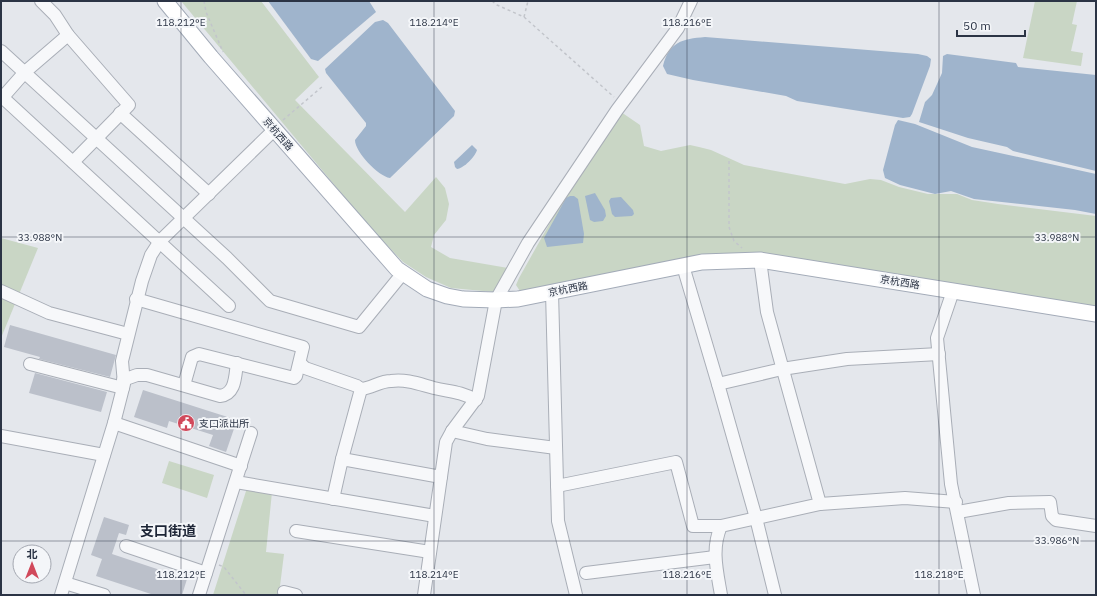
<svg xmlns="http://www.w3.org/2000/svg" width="1097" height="596" viewBox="0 0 1097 596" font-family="'IBM Plex Sans','Noto Sans SC',sans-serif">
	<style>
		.green { fill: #c9d6c5 }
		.water { fill: #9fb4cc }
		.building { fill: #bbc0ca }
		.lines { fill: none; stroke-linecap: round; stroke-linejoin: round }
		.minor-casing { stroke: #a9aeb7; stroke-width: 14 }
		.major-casing { stroke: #a3abb8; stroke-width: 17 }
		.path { stroke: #c2c5cb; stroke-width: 1.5; stroke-dasharray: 3 3; stroke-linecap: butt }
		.minor { stroke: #f7f8fa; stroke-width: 12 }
		.major { stroke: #fff; stroke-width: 15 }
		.ticks { fill: none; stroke: #2b3445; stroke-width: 1; stroke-opacity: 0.45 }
		.labels { text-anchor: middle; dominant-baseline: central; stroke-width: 4; stroke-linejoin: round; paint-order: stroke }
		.street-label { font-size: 10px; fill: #2b3445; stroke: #f4f6f9 }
		.poi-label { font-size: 10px; fill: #2b3445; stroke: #f4f6f9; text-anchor: start }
		.district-label { font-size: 14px; font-weight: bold; fill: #1d2536; stroke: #f4f6f9 }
		.ticks-label { font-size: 10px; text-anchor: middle; fill: #2b3445; stroke: #f4f6f9; stroke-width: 4; stroke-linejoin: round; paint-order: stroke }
	</style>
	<rect width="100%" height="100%" fill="#e4e7ec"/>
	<g class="green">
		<path d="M 181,1 L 261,1 L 319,77 L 295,100 L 405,212 L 436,177 L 445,188 L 449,204 L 446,220 L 434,235 L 431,247 L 450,258 L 508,268 L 494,292 L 451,288 L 426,277 L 403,262 L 367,224 Z"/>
		<path d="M 1035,1 L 1077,1 L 1072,24 L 1077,25 L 1071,51 L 1083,53 L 1081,66 L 1023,58 Z"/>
		<path d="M 621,112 L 640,125 L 644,146 L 661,151 L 690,145 L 699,147 L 711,150 L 744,165 L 845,184 L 870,179 L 881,180 L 899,187 L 928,194 L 957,194 L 972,200 L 998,204 L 1096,216 L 1096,307 L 804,260 L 740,254 L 528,293 L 520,291 L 516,285 L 519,278 L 560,205 Z"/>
		<path d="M 1,238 L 38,248 L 1,338 Z"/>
		<path d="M 169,461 L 214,475 L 207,498 L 162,483 Z"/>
		<path d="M 247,488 L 272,492 L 266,552 L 284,554 L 279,594 L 282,595 L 213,595 Z"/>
	</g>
	<g class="water">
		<path d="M 268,1 L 369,1 L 376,12 L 318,61 L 311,59 Z"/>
		<path d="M 383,20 L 388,23 L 455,111 L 454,116 L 390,178 C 378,176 355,152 355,140 L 366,126 L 366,123 L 326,73 L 325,69 L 375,22 Z"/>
		<path d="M 705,37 L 918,54 L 927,56 L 931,59 L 930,66 L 912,114 L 910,117 L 903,118 L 797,101 L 786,96 L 693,80 L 667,74 L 663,66 C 669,42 682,39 705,37 Z"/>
		<path d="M 947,54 L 1016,63 L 1018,67 L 1096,75 L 1096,171 L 1013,151 L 1007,147 L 968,138 L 919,122 L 925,102 L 932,95 L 942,73 L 943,56 Z"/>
		<path d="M 898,120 L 915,124 L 972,147 L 1096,174 L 1096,214 L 1075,210 L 974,199 L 951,191 L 935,194 L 900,185 L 885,178 L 883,170 L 895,125 Z"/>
		<path d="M 472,145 L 477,150 C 475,157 464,168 457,169 L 455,167 L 454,162 Z"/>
		<path d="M 595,193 L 605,210 L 606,216 L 603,221 L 594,222 L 590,220 L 585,196 Z"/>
		<path d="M 570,196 L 574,196 L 578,199 L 584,234 L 583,243 L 547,247 L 544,238 L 566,198 Z"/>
		<path d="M 621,197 L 633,210 L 634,214 L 632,216 L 615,217 L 612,214 L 609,201 L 611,198 Z"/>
	</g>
	<g class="building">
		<path d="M 10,325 L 116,355 L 110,377 L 39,359 L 40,357 L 4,347 Z"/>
		<path d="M 35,373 L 107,392 L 101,412 L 29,393 Z"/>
		<path d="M 143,390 L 237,420 L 226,452 L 209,446 L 213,435 L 169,421 L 167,428 L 134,417 Z"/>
		<path d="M 104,517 L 129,525 L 126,535 L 119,533 L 112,554 L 187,579 L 182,595 L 154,595 L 96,576 L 102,559 L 91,555 Z"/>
	</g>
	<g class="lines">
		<g class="minor-casing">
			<g id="minor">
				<path d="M 41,1 L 55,15 L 68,35"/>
				<path d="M 1,51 L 227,258 L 270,301 L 359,327 L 403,273"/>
				<path d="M 1,96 L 229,306"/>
				<path d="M 3,97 L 25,72 L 68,35 L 129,105 L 73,162"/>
				<path d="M 120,113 L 209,194"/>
				<path d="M 683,266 L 718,384 L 782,369 L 847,359 L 939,354"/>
				<path d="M 1,291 L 49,313 L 128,334"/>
				<path d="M 953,291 L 937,338 L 951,484 L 974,595"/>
				<path d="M 552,292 L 558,521 L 576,595"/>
				<path d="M 136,299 L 303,347 L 296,376 L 294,378 L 199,354 L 192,357 L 184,385"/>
				<path d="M 300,363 L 305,368 L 357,386 L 361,389 C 372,388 380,381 391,381 C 407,379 419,384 434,388 C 451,392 459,391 476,400"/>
				<path d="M 30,364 L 123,388"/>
				<path d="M 123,380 L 137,375 L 147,375 L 220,396 C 236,394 235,376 237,363"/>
				<path d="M 718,384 L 756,518 L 775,595"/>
				<path d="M 114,423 L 241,466"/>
				<path d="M 452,431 L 487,439 L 556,448"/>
				<path d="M 1,436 L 104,455"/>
				<path d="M 342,459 L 361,389"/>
				<path d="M 236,482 L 435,516"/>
				<path d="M 557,486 L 676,462 L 693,526 L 721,526"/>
				<path d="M 333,499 L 342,459 L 441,477"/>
				<path d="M 820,504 L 905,498 L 956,502"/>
				<path d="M 958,512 L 1009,503 L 1050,502 L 1052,516 L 1056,520 L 1096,526"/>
				<path d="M 296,531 L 430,552"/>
				<path d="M 126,546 L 206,573"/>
				<path d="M 586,573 L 715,557"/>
				<path d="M 65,583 L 104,595"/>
				<path d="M 284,592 L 296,595"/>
				<path d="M 61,595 L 114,423 L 124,384 L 122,361 L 142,281 L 151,255 L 160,241 L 274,130"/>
				<path d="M 199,595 L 251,433"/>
				<path d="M 424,595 L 446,442 L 452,431 L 478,396 L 496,300 L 528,243 L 617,110 L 678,28 L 691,1"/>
				<path d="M 721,595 C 717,571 711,549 721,526 L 820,504 L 767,312 L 760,260"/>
			</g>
		</g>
		<g class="major-casing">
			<path id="major" d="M 165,1 L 211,57 L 397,269 L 427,289 L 447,296 L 463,299 L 496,300 L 518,299 L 702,262 L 760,260 L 1096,314"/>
		</g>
		<g class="path">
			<path d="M 204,1 L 206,12 L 223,52"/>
			<path d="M 492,1 L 497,5 L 524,17 L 614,97"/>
			<path d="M 524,17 L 528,1"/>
			<path d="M 283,120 L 323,86"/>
			<path d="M 729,161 L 729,227 L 734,241 L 742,248"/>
			<path d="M 219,565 L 224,567 L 246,595"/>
		</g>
		<use href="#minor" class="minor"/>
		<use href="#major" class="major"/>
	</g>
	<path class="ticks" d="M 181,1 L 181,595M 434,1 L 434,595M 687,1 L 687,595M 939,1 L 939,595M 1,237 L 1096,237M 1,541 L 1096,541"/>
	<defs>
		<g id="civic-disc" transform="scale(0.9)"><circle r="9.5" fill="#d1495b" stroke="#f4f6f9"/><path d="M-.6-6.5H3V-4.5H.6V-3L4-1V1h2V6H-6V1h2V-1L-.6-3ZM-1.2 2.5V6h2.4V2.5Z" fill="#fff"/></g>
	</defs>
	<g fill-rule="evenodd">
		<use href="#civic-disc" x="186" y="423"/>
	</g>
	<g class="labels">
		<g class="street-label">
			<text transform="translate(278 134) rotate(49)">京杭西路</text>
			<text transform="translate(900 282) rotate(9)">京杭西路</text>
			<text transform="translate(568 289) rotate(-11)">京杭西路</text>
		</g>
		<g class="poi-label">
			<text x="199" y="423">支口派出所</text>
		</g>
		<g class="district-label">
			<text x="168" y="531">支口街道</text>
		</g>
	</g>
	<g class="ticks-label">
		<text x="181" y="26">118.212°E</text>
		<text x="434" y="26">118.214°E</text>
		<text x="687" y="26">118.216°E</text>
		<text x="40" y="241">33.988°N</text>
		<text x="1057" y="241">33.988°N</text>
		<text x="1057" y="544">33.986°N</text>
		<text x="181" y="578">118.212°E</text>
		<text x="434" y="578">118.214°E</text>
		<text x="687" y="578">118.216°E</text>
		<text x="939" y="578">118.218°E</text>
	</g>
	<rect width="1097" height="596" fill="none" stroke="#2b3445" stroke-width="4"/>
	<g transform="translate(32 564)"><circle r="19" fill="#f4f6f9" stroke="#a4a8b1"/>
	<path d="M0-3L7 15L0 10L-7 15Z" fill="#d1495b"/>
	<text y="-6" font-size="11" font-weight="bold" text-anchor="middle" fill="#2b3445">北</text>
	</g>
	<path d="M957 30v6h68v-6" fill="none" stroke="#2b3445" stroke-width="2"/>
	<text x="963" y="30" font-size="12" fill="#2b3445" stroke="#f4f6f9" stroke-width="3" paint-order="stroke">50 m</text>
</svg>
